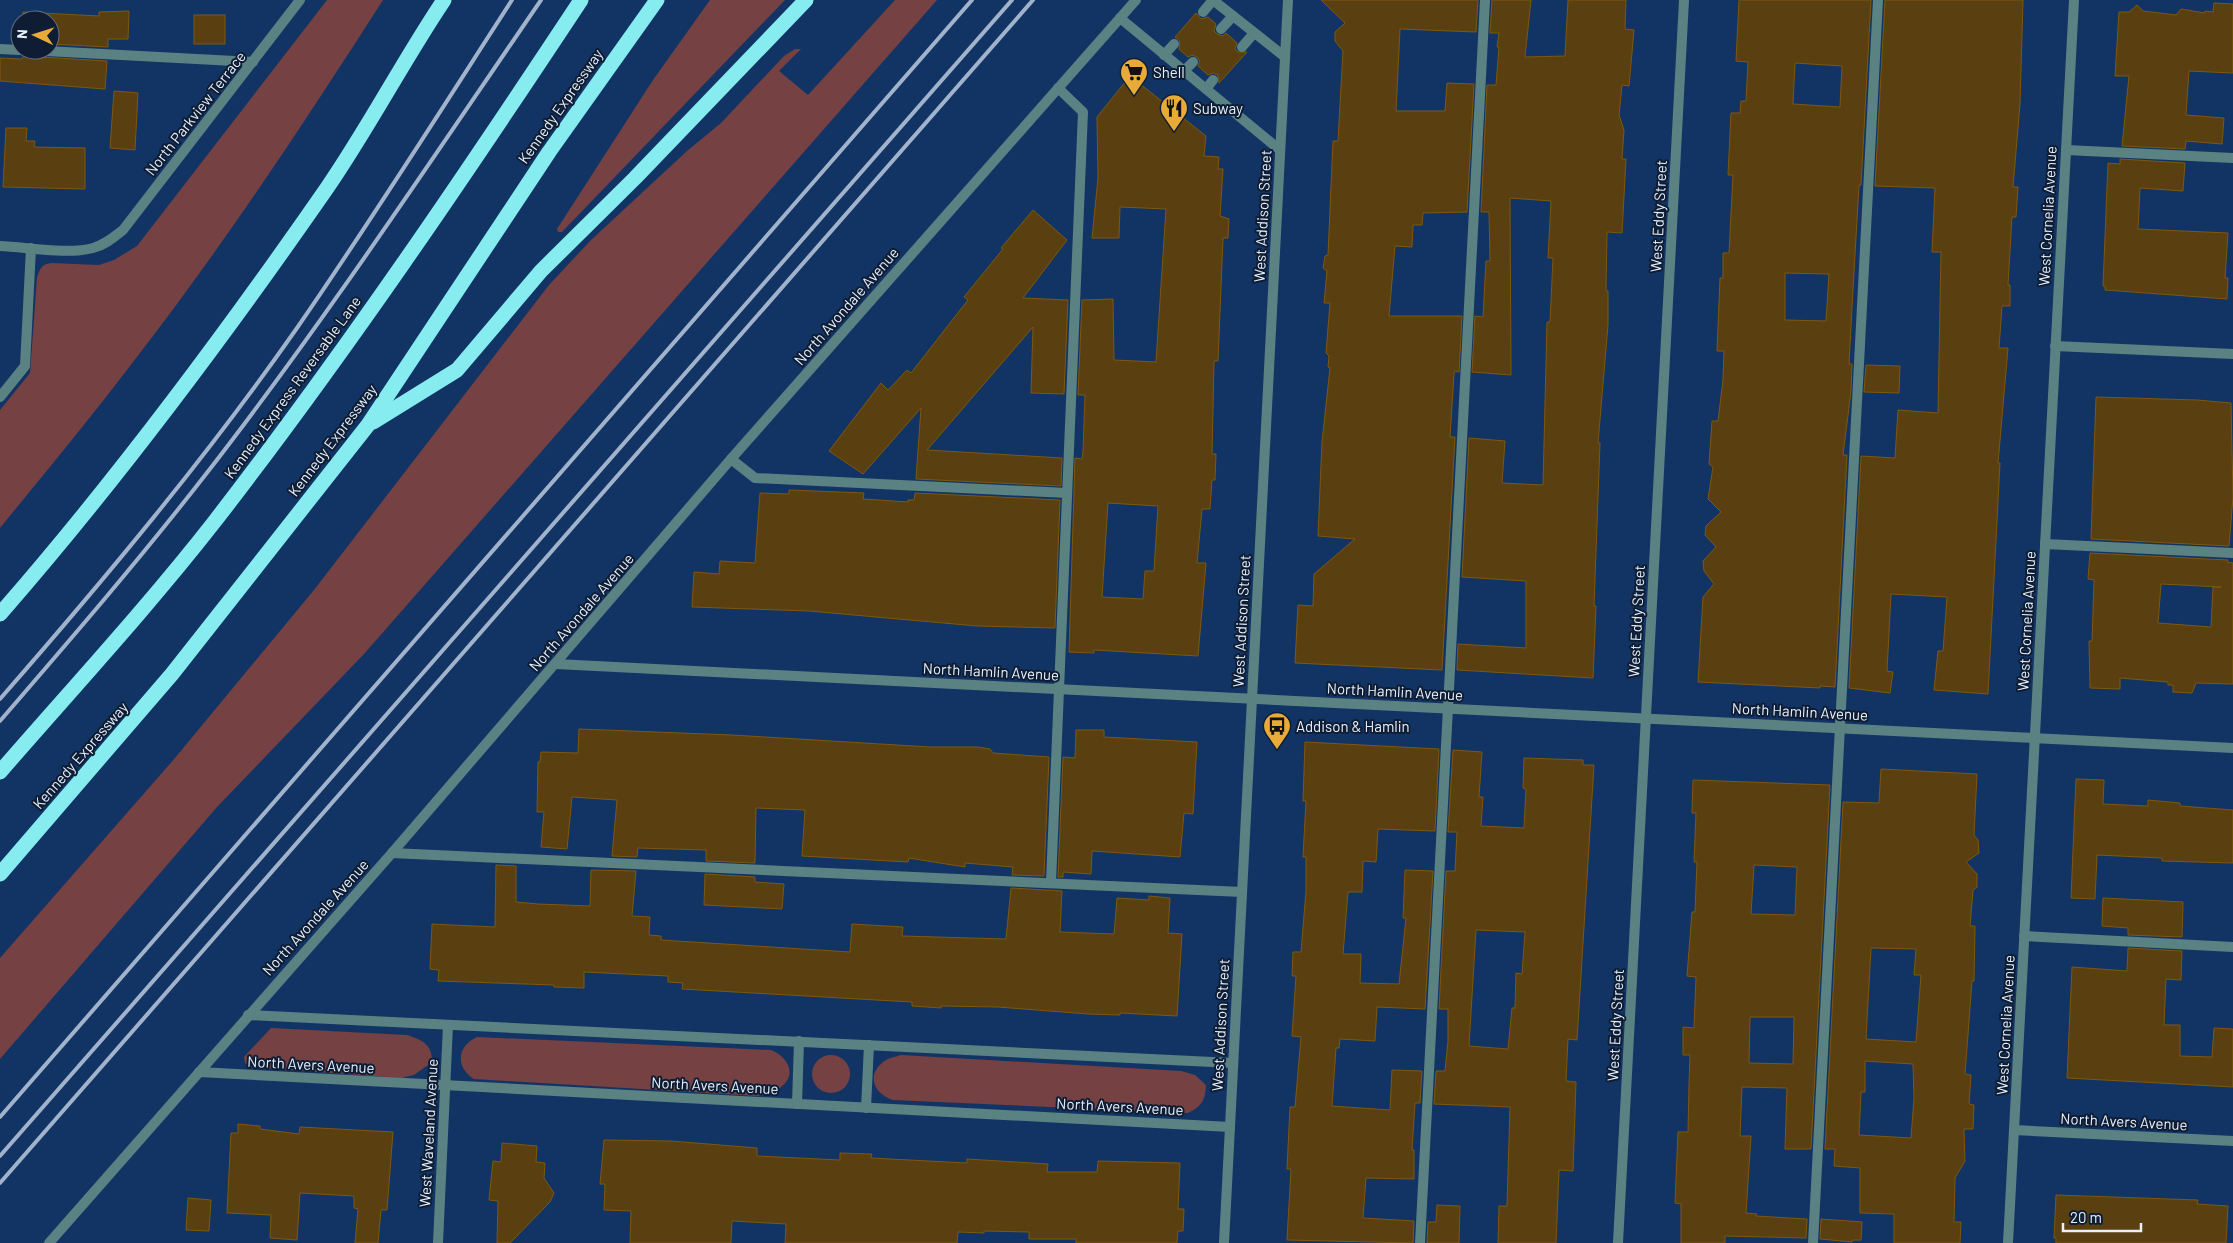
<svg xmlns="http://www.w3.org/2000/svg" width="2233" height="1243" viewBox="0 0 2233 1243" font-family="Barlow,sans-serif">
	<style>
		.green { fill: #754143 }
		.building { fill: #5a4010; stroke: #7d580f; fill-rule: evenodd }
		.lines { fill: none; stroke-linecap: round; stroke-linejoin: round }
		.service { stroke: #5b8283; stroke-width: 10 }
		.minor { stroke: #5b8283; stroke-width: 10 }
		.tertiary { stroke: #5b8283; stroke-width: 10 }
		.motorway { stroke: #86ecef; stroke-width: 15 }
		.rail { stroke: #a1b2cb; stroke-width: 4 }
		.labels { text-anchor: middle; dominant-baseline: central; stroke-width: 4; stroke-linejoin: round; paint-order: stroke }
		.poi-label { font-size: 15px; fill: #e7f0fc; stroke: #0e1d33; text-anchor: start }
		.street-label { font-size: 15px; fill: #e7f0fc; stroke: #0e1d33 }
	</style>
	<rect width="100%" height="100%" fill="#123465"/>
	<g class="green">
		<path d="M 327,0 L 383,0 C 303,125 221,249 130,366 C 88,421 44,474 0,528 L 0,410 L 30,373 L 37,278 C 40,269 41,264 52,263 L 99,265 L 114,260 L 137,246 Z"/>
		<path d="M 710,0 L 785,0 L 562,232 L 558,232 L 557,229 L 653,80 Z"/>
		<path d="M 895,0 L 937,0 L 364,654 L 217,807 L 0,1059 L 0,958 L 175,758 L 314,590 L 549,285 L 590,241 L 687,151 L 721,123 L 784,56 L 795,49 L 801,49 L 779,71 L 808,95 Z"/>
		<path d="M 271,1028 L 407,1035 C 423,1040 432,1045 432,1062 L 414,1075 L 401,1078 L 250,1067 L 245,1063 L 244,1057 Z"/>
		<path d="M 477,1037 L 771,1050 C 787,1056 798,1074 781,1087 C 775,1092 766,1094 758,1096 L 474,1079 C 455,1067 457,1046 477,1037 Z"/>
		<path d="M 901,1055 L 1181,1071 L 1195,1075 L 1206,1085 C 1205,1101 1202,1106 1188,1113 L 893,1100 C 875,1094 866,1077 882,1063 C 887,1058 895,1057 901,1055 Z"/>
		<circle cx="831" cy="1074" r="19"/>
	</g>
	<g class="building">
		<path d="M 1321,0 L 1478,0 L 1476,32 L 1400,29 L 1396,111 L 1445,111 L 1447,83 L 1474,84 L 1467,212 L 1423,213 L 1422,225 L 1413,225 L 1412,247 L 1395,246 L 1389,316 L 1462,316 L 1459,372 L 1455,371 L 1454,374 L 1450,437 L 1455,437 L 1442,670 L 1295,663 L 1298,605 L 1313,606 L 1314,574 L 1355,539 L 1318,536 L 1322,442 L 1330,368 L 1328,367 L 1329,356 L 1326,353 L 1330,303 L 1324,303 L 1327,271 L 1323,268 L 1325,256 L 1328,255 L 1333,141 L 1338,141 L 1343,51 L 1335,41 L 1335,32 L 1345,23 Z"/>
		<path d="M 1492,0 L 1531,0 L 1525,57 L 1565,56 L 1568,0 L 1626,0 L 1625,29 L 1634,30 L 1629,86 L 1622,85 L 1619,115 L 1624,130 L 1622,159 L 1626,159 L 1622,233 L 1607,232 L 1606,291 L 1608,291 L 1608,325 L 1598,443 L 1600,443 L 1594,606 L 1596,606 L 1593,678 L 1457,670 L 1458,644 L 1526,648 L 1526,581 L 1462,577 L 1469,438 L 1505,441 L 1502,483 L 1543,485 L 1547,322 L 1550,322 L 1553,258 L 1548,258 L 1551,201 L 1510,198 L 1511,375 L 1472,372 L 1475,316 L 1483,317 L 1486,261 L 1490,261 L 1489,212 L 1481,212 L 1487,85 L 1496,85 L 1499,47 L 1497,47 L 1499,33 L 1490,33 Z"/>
		<path d="M 1739,0 L 1871,0 L 1861,185 L 1859,185 L 1852,307 L 1849,364 L 1852,364 L 1851,391 L 1843,455 L 1847,455 L 1835,687 L 1820,686 L 1820,688 L 1698,682 L 1703,597 L 1714,584 L 1704,571 L 1703,561 L 1716,547 L 1705,535 L 1706,526 L 1721,512 L 1708,499 L 1713,467 L 1709,464 L 1712,421 L 1718,421 L 1723,380 L 1724,351 L 1717,351 L 1720,278 L 1723,278 L 1723,253 L 1729,253 L 1733,175 L 1728,175 L 1731,113 L 1740,113 L 1741,101 L 1746,101 L 1748,62 L 1736,61 ZM 1795,63 L 1842,66 L 1840,107 L 1793,104 ZM 1785,273 L 1829,274 L 1826,321 L 1785,320 Z"/>
		<path d="M 1885,0 L 2023,0 L 2020,104 L 2013,187 L 2018,187 L 2016,217 L 2012,217 L 2008,285 L 2010,285 L 2010,306 L 2002,306 L 1999,348 L 2008,348 L 1998,463 L 2000,463 L 1988,694 L 1934,690 L 1938,651 L 1943,651 L 1947,597 L 1891,594 L 1887,671 L 1893,672 L 1890,693 L 1849,688 L 1861,456 L 1895,458 L 1898,410 L 1938,413 L 1941,252 L 1932,252 L 1935,188 L 1875,186 Z"/>
		<path d="M 2214,3 L 2233,4 L 2233,73 L 2189,71 L 2186,115 L 2224,118 L 2222,144 L 2186,141 L 2185,149 L 2122,146 L 2129,76 L 2115,76 L 2119,12 L 2129,12 L 2137,5 L 2143,11 L 2176,15 L 2181,9 L 2205,13 L 2205,11 L 2213,12 Z"/>
		<path d="M 129,11 L 128,39 L 108,39 L 108,47 L 50,44 L 50,20 L 23,20 L 23,12 L 99,16 L 99,12 Z"/>
		<path d="M 1196,13 L 1201,19 L 1208,17 L 1216,24 L 1214,31 L 1217,34 L 1223,36 L 1226,33 L 1237,43 L 1235,49 L 1238,52 L 1247,52 L 1219,83 L 1218,75 L 1213,73 L 1208,75 L 1198,66 L 1200,61 L 1197,57 L 1192,55 L 1188,57 L 1179,49 L 1180,41 L 1175,37 Z"/>
		<rect x="194" y="15" width="31" height="29"/>
		<path d="M 24,56 L 107,61 L 105,89 L 0,81 L 0,58 L 21,59 Z"/>
		<path d="M 1130,76 L 1206,136 L 1204,156 L 1219,157 L 1218,169 L 1223,169 L 1220,216 L 1229,219 L 1228,238 L 1223,238 L 1218,361 L 1214,361 L 1212,454 L 1216,454 L 1215,480 L 1212,480 L 1210,509 L 1202,509 L 1197,563 L 1206,563 L 1198,656 L 1094,650 L 1094,653 L 1069,652 L 1075,458 L 1082,459 L 1083,452 L 1085,395 L 1078,395 L 1082,300 L 1113,299 L 1114,360 L 1156,362 L 1166,209 L 1120,207 L 1119,238 L 1092,238 L 1098,178 L 1097,117 ZM 1108,503 L 1158,506 L 1154,571 L 1145,571 L 1143,599 L 1102,597 Z"/>
		<path d="M 114,91 L 138,93 L 135,150 L 110,148 Z"/>
		<path d="M 6,128 L 27,128 L 26,141 L 35,141 L 34,147 L 85,148 L 85,189 L 3,187 Z"/>
		<path d="M 2120,159 L 2185,163 L 2183,191 L 2140,188 L 2138,229 L 2228,233 L 2225,278 L 2228,278 L 2227,299 L 2105,290 L 2105,286 L 2103,286 L 2108,163 L 2120,164 Z"/>
		<path d="M 1033,210 L 1067,240 L 1023,298 L 1068,300 L 1064,394 L 1031,393 L 1033,327 L 927,450 L 1062,458 L 1061,486 L 916,479 L 921,408 L 863,474 L 829,451 L 881,383 L 888,390 L 907,370 L 911,373 L 968,300 L 964,297 L 1003,249 L 1001,248 Z"/>
		<path d="M 1866,365 L 1900,366 L 1899,393 L 1864,392 Z"/>
		<path d="M 2096,397 L 2197,400 L 2231,403 L 2233,497 L 2229,546 L 2091,539 Z"/>
		<path d="M 789,490 L 864,493 L 863,499 L 908,502 L 908,500 L 914,500 L 915,493 L 1060,500 L 1055,628 L 977,626 L 809,611 L 692,607 L 694,572 L 719,574 L 720,561 L 755,563 L 760,493 L 789,494 Z"/>
		<path d="M 2090,553 L 2228,560 L 2227,562 L 2233,563 L 2233,684 L 2196,683 L 2192,693 L 2173,692 L 2173,685 L 2168,685 L 2168,682 L 2120,678 L 2120,689 L 2090,688 L 2089,641 L 2092,641 L 2094,580 L 2088,579 ZM 2161,584 L 2221,587 L 2213,587 L 2211,627 L 2158,623 Z"/>
		<path d="M 579,729 L 732,735 L 930,747 L 978,747 L 990,749 L 993,753 L 1049,757 L 1044,876 L 1012,875 L 1013,867 L 965,863 L 965,867 L 909,858 L 908,862 L 802,856 L 805,810 L 756,808 L 755,863 L 706,861 L 706,850 L 638,848 L 637,857 L 612,856 L 617,800 L 572,797 L 567,849 L 541,847 L 544,812 L 537,812 L 538,762 L 540,762 L 541,752 L 578,753 Z"/>
		<path d="M 1076,730 L 1104,730 L 1104,737 L 1197,742 L 1193,814 L 1184,813 L 1180,857 L 1092,851 L 1091,874 L 1063,872 L 1063,877 L 1058,877 L 1063,757 L 1075,758 Z"/>
		<path d="M 1305,742 L 1439,749 L 1435,831 L 1378,829 L 1376,862 L 1363,861 L 1362,892 L 1348,892 L 1343,954 L 1361,954 L 1360,983 L 1399,984 L 1406,918 L 1403,918 L 1405,870 L 1433,871 L 1425,1009 L 1377,1007 L 1375,1041 L 1340,1039 L 1339,1048 L 1336,1048 L 1332,1106 L 1390,1110 L 1392,1070 L 1422,1071 L 1420,1103 L 1415,1103 L 1412,1150 L 1414,1150 L 1414,1179 L 1366,1178 L 1363,1218 L 1414,1221 L 1413,1243 L 1287,1240 L 1291,1169 L 1287,1169 L 1290,1107 L 1295,1107 L 1301,1037 L 1292,1036 L 1296,976 L 1292,976 L 1293,952 L 1301,952 L 1306,891 L 1306,857 L 1303,857 L 1306,801 L 1303,801 Z"/>
		<path d="M 1453,750 L 1482,752 L 1479,797 L 1483,797 L 1481,826 L 1524,828 L 1526,789 L 1523,788 L 1524,758 L 1583,760 L 1583,765 L 1594,765 L 1577,1040 L 1568,1039 L 1566,1081 L 1576,1082 L 1573,1171 L 1559,1170 L 1556,1243 L 1498,1243 L 1499,1206 L 1507,1206 L 1510,1107 L 1434,1104 L 1436,1071 L 1445,1071 L 1448,1041 L 1448,1009 L 1439,1009 L 1446,871 L 1455,871 L 1457,832 L 1448,832 ZM 1476,930 L 1525,932 L 1522,974 L 1516,973 L 1515,1008 L 1512,1008 L 1508,1049 L 1469,1046 Z"/>
		<path d="M 1881,769 L 1977,774 L 1974,835 L 1978,840 L 1979,853 L 1966,862 L 1977,874 L 1977,887 L 1973,890 L 1970,926 L 1975,926 L 1974,981 L 1972,981 L 1965,1074 L 1971,1075 L 1969,1104 L 1974,1105 L 1973,1129 L 1964,1129 L 1965,1161 L 1955,1178 L 1954,1222 L 1961,1222 L 1960,1243 L 1894,1243 L 1894,1214 L 1860,1213 L 1860,1168 L 1834,1166 L 1835,1149 L 1825,1149 L 1843,802 L 1879,803 ZM 1871,948 L 1916,949 L 1914,975 L 1921,975 L 1916,1042 L 1866,1039 ZM 1865,1061 L 1913,1064 L 1914,1098 L 1911,1138 L 1859,1135 L 1861,1092 L 1865,1092 Z"/>
		<path d="M 2076,779 L 2104,780 L 2103,804 L 2148,806 L 2148,800 L 2180,803 L 2180,806 L 2233,810 L 2233,863 L 2162,861 L 2162,858 L 2097,855 L 2095,899 L 2071,898 Z"/>
		<path d="M 1693,780 L 1830,785 L 1811,1149 L 1785,1149 L 1787,1088 L 1742,1087 L 1740,1136 L 1751,1136 L 1746,1213 L 1757,1214 L 1756,1216 L 1807,1219 L 1806,1238 L 1725,1236 L 1725,1243 L 1681,1243 L 1681,1204 L 1675,1203 L 1678,1132 L 1688,1132 L 1689,1085 L 1690,1055 L 1683,1055 L 1683,1027 L 1694,1028 L 1696,977 L 1687,976 L 1692,912 L 1695,912 L 1697,862 L 1694,862 L 1696,813 L 1692,813 ZM 1754,865 L 1797,867 L 1795,915 L 1751,914 ZM 1750,1017 L 1794,1017 L 1793,1064 L 1749,1063 Z"/>
		<path d="M 496,865 L 516,866 L 516,902 L 538,904 L 590,906 L 591,870 L 636,871 L 632,916 L 650,917 L 649,935 L 661,936 L 661,940 L 850,952 L 852,924 L 903,927 L 902,936 L 1006,939 L 1011,888 L 1062,891 L 1060,932 L 1114,934 L 1117,898 L 1149,900 L 1149,896 L 1170,898 L 1168,933 L 1182,934 L 1177,1016 L 1120,1013 L 1120,1015 L 1088,1014 L 998,1007 L 941,1006 L 941,1008 L 912,1006 L 912,1002 L 682,989 L 683,983 L 668,982 L 668,976 L 584,972 L 584,988 L 554,987 L 554,985 L 438,981 L 439,970 L 430,969 L 432,924 L 495,927 Z"/>
		<path d="M 705,874 L 755,877 L 755,882 L 784,884 L 782,909 L 704,905 Z"/>
		<path d="M 2103,898 L 2183,902 L 2182,937 L 2128,935 L 2128,928 L 2102,926 Z"/>
		<path d="M 2128,948 L 2182,951 L 2181,980 L 2166,979 L 2164,1025 L 2180,1025 L 2180,1056 L 2212,1057 L 2214,1028 L 2233,1029 L 2233,1087 L 2067,1078 L 2072,967 L 2127,971 Z"/>
		<path d="M 238,1124 L 260,1126 L 260,1129 L 299,1134 L 300,1127 L 393,1132 L 387,1210 L 381,1210 L 378,1243 L 355,1243 L 358,1209 L 354,1208 L 354,1196 L 300,1193 L 297,1240 L 270,1238 L 271,1215 L 227,1213 L 231,1133 L 238,1133 Z"/>
		<path d="M 604,1140 L 671,1141 L 757,1148 L 757,1156 L 840,1160 L 840,1153 L 872,1154 L 871,1158 L 967,1163 L 967,1159 L 1048,1164 L 1047,1172 L 1097,1172 L 1098,1161 L 1180,1163 L 1178,1209 L 1184,1209 L 1183,1231 L 1178,1231 L 1177,1243 L 1076,1243 L 1076,1239 L 1029,1239 L 1029,1232 L 984,1231 L 984,1233 L 958,1232 L 957,1243 L 785,1243 L 786,1224 L 732,1221 L 731,1243 L 630,1243 L 631,1211 L 604,1210 L 605,1184 L 600,1184 Z"/>
		<path d="M 502,1143 L 537,1146 L 536,1162 L 545,1163 L 544,1178 L 554,1193 L 550,1202 L 510,1243 L 497,1243 L 498,1201 L 489,1200 L 493,1161 L 501,1162 Z"/>
		<path d="M 2056,1195 L 2198,1200 L 2197,1204 L 2228,1206 L 2226,1243 L 2056,1243 L 2056,1238 L 2054,1238 Z"/>
		<path d="M 188,1198 L 211,1200 L 209,1231 L 186,1230 Z"/>
		<path d="M 1437,1205 L 1460,1206 L 1459,1243 L 1427,1243 L 1428,1222 L 1436,1222 Z"/>
		<path d="M 1821,1219 L 1862,1222 L 1861,1240 L 1853,1240 L 1852,1242 L 1820,1239 Z"/>
	</g>
	<g class="lines">
		<g class="service">
			<path d="M 1213,0 L 1285,57"/>
			<path d="M 1203,12 L 1213,0"/>
			<path d="M 1120,18 L 1280,150"/>
			<path d="M 1221,29 L 1233,16"/>
			<path d="M 1242,47 L 1254,33"/>
			<path d="M 0,49 L 20,50"/>
			<path d="M 27,50 L 253,62"/>
			<path d="M 1164,55 L 1174,44"/>
			<path d="M 1184,71 L 1193,62"/>
			<path d="M 1206,89 L 1213,80"/>
			<path d="M 2066,150 L 2233,158"/>
			<path d="M 0,397 L 25,366 L 31,248"/>
			<path d="M 731,459 L 755,478 L 1067,493"/>
			<path d="M 2045,544 L 2233,553"/>
			<path d="M 392,853 L 1242,892"/>
			<path d="M 1051,882 L 1083,112 L 1058,88"/>
			<path d="M 2024,936 L 2233,947"/>
			<path d="M 1420,1243 L 1485,0"/>
			<path d="M 1813,1243 L 1878,0"/>
		</g>
		<g class="minor">
			<path d="M 0,246 C 27,247 67,255 93,248 C 105,245 114,237 123,230 L 300,0"/>
			<path d="M 2055,346 L 2233,354"/>
			<path d="M 556,664 L 2233,748"/>
			<path d="M 248,1015 L 1233,1063"/>
			<path d="M 199,1072 L 1230,1127"/>
			<path d="M 797,1104 L 799,1041"/>
			<path d="M 866,1108 L 869,1045"/>
			<path d="M 2014,1130 L 2233,1141"/>
			<path d="M 438,1243 L 448,1025"/>
			<path d="M 1618,1243 L 1684,0"/>
			<path d="M 2008,1243 L 2074,0"/>
		</g>
		<g class="tertiary">
			<path d="M 49,1243 L 392,853 L 731,459 L 1136,0"/>
			<path d="M 1224,1243 L 1288,0"/>
		</g>
		<g class="motorway">
			<path d="M 373,422 L 457,370 L 541,271 L 635,178 L 806,0"/>
			<path d="M 0,614 C 118,479 225,335 327,188 C 369,127 403,61 444,0"/>
			<path d="M 0,772 C 72,689 147,608 215,521 C 345,353 464,177 581,0"/>
			<path d="M 0,874 L 172,674 L 368,425 L 549,152 L 657,0"/>
		</g>
		<g class="rail">
			<path d="M 0,699 C 104,580 206,458 297,328 C 371,221 441,110 512,0"/>
			<path d="M 0,721 C 70,640 140,559 206,474 C 325,321 432,159 541,0"/>
			<path d="M 0,1117 L 972,0"/>
			<path d="M 0,1156 L 1012,0"/>
			<path d="M 0,1183 L 1033,0"/>
		</g>
	</g>
	<defs>
		<g id="supermarket-pin" transform="scale(1.4375)"><path d="M0 17L-7.5 6A9.5 9.5 0 1 1 7.5 6Z" fill="#e9ab38" stroke="#0e1d33"/><path d="M-6-5.5h2.5l.6 2H6L4.5 2H-2.5L-4.4-4H-6ZM-1.5 3.2a1.3 1.3 0 1 0 .1 0ZM3 3.2a1.3 1.3 0 1 0 .1 0Z" fill="#111"/></g>
		<g id="restaurant-pin" transform="scale(1.4375)"><path d="M0 17L-7.5 6A9.5 9.5 0 1 1 7.5 6Z" fill="#e9ab38" stroke="#0e1d33"/><path d="M-5-6h1v4h1v-4h1v4h1v-4h1v5L-1.5 .5V6h-2V.5L-5-1ZM5-6V6H3V1.5H1.5Q1.5-4 5-6Z" fill="#111"/></g>
		<g id="bus-pin" transform="scale(1.4375)"><path d="M0 17L-7.5 6A9.5 9.5 0 1 1 7.5 6Z" fill="#e9ab38" stroke="#0e1d33"/><path d="M-5-6H5V4H4V6H2V4H-2V6H-4V4H-5ZM-3.5-4V0h7V-4ZM-3.5 1.2v1.5H-2V1.2ZM2 1.2v1.5H3.5V1.2Z" fill="#111"/></g>
	</defs>
	<g fill-rule="evenodd">
		<use href="#supermarket-pin" x="1134" y="72"/>
		<use href="#restaurant-pin" x="1174" y="108"/>
		<use href="#bus-pin" x="1277" y="726"/>
	</g>
	<g class="labels">
		<g class="poi-label">
			<text x="1153" y="72">Shell</text>
			<text x="1193" y="108">Subway</text>
			<text x="1296" y="726">Addison &amp; Hamlin</text>
		</g>
		<g class="street-label">
			<text transform="translate(560 106) rotate(-55)">Kennedy Expressway</text>
			<text transform="translate(195 113) rotate(-52)">North Parkview Terrace</text>
			<text transform="translate(1262 216) rotate(-87)">West Addison Street</text>
			<text transform="translate(1658 216) rotate(-87)">West Eddy Street</text>
			<text transform="translate(2047 216) rotate(-87)">West Cornelia Avenue</text>
			<text transform="translate(846 306) rotate(-49)">North Avondale Avenue</text>
			<text transform="translate(292 387) rotate(-54)">Kennedy Express Reversable Lane</text>
			<text transform="translate(332 440) rotate(-53)">Kennedy Expressway</text>
			<text transform="translate(581 612) rotate(-49)">North Avondale Avenue</text>
			<text transform="translate(1241 621) rotate(-87)">West Addison Street</text>
			<text transform="translate(1636 621) rotate(-87)">West Eddy Street</text>
			<text transform="translate(2026 621) rotate(-87)">West Cornelia Avenue</text>
			<text transform="translate(991 671) rotate(3)">North Hamlin Avenue</text>
			<text transform="translate(1395 691) rotate(3)">North Hamlin Avenue</text>
			<text transform="translate(1800 711) rotate(3)">North Hamlin Avenue</text>
			<text transform="translate(80 755) rotate(-49)">Kennedy Expressway</text>
			<text transform="translate(315 917) rotate(-48)">North Avondale Avenue</text>
			<text transform="translate(1220 1025) rotate(-87)">West Addison Street</text>
			<text transform="translate(1615 1025) rotate(-87)">West Eddy Street</text>
			<text transform="translate(2005 1025) rotate(-87)">West Cornelia Avenue</text>
			<text transform="translate(311 1064) rotate(3)">North Avers Avenue</text>
			<text transform="translate(715 1085) rotate(3)">North Avers Avenue</text>
			<text transform="translate(1120 1106) rotate(3)">North Avers Avenue</text>
			<text transform="translate(2124 1121) rotate(3)">North Avers Avenue</text>
			<text transform="translate(428 1133) rotate(-87)">West Waveland Avenue</text>
		</g>
	</g>
	<g transform="translate(35 35) rotate(274)"><circle r="24" fill="#0e1d33" stroke="#657183"/>
	<path d="M0-4L9 19L0 12L-9 19Z" fill="#e9ab38"/>
	<text y="-8" font-size="14" font-weight="bold" text-anchor="middle" fill="#e7f0fc">N</text>
	</g>
	<path d="M2063 1223v8h78v-8" fill="none" stroke="#e7f0fc" stroke-width="2.5"/>
	<text x="2070" y="1223" font-size="15" fill="#e7f0fc" stroke="#0e1d33" stroke-width="4" paint-order="stroke">20 m</text>
</svg>
